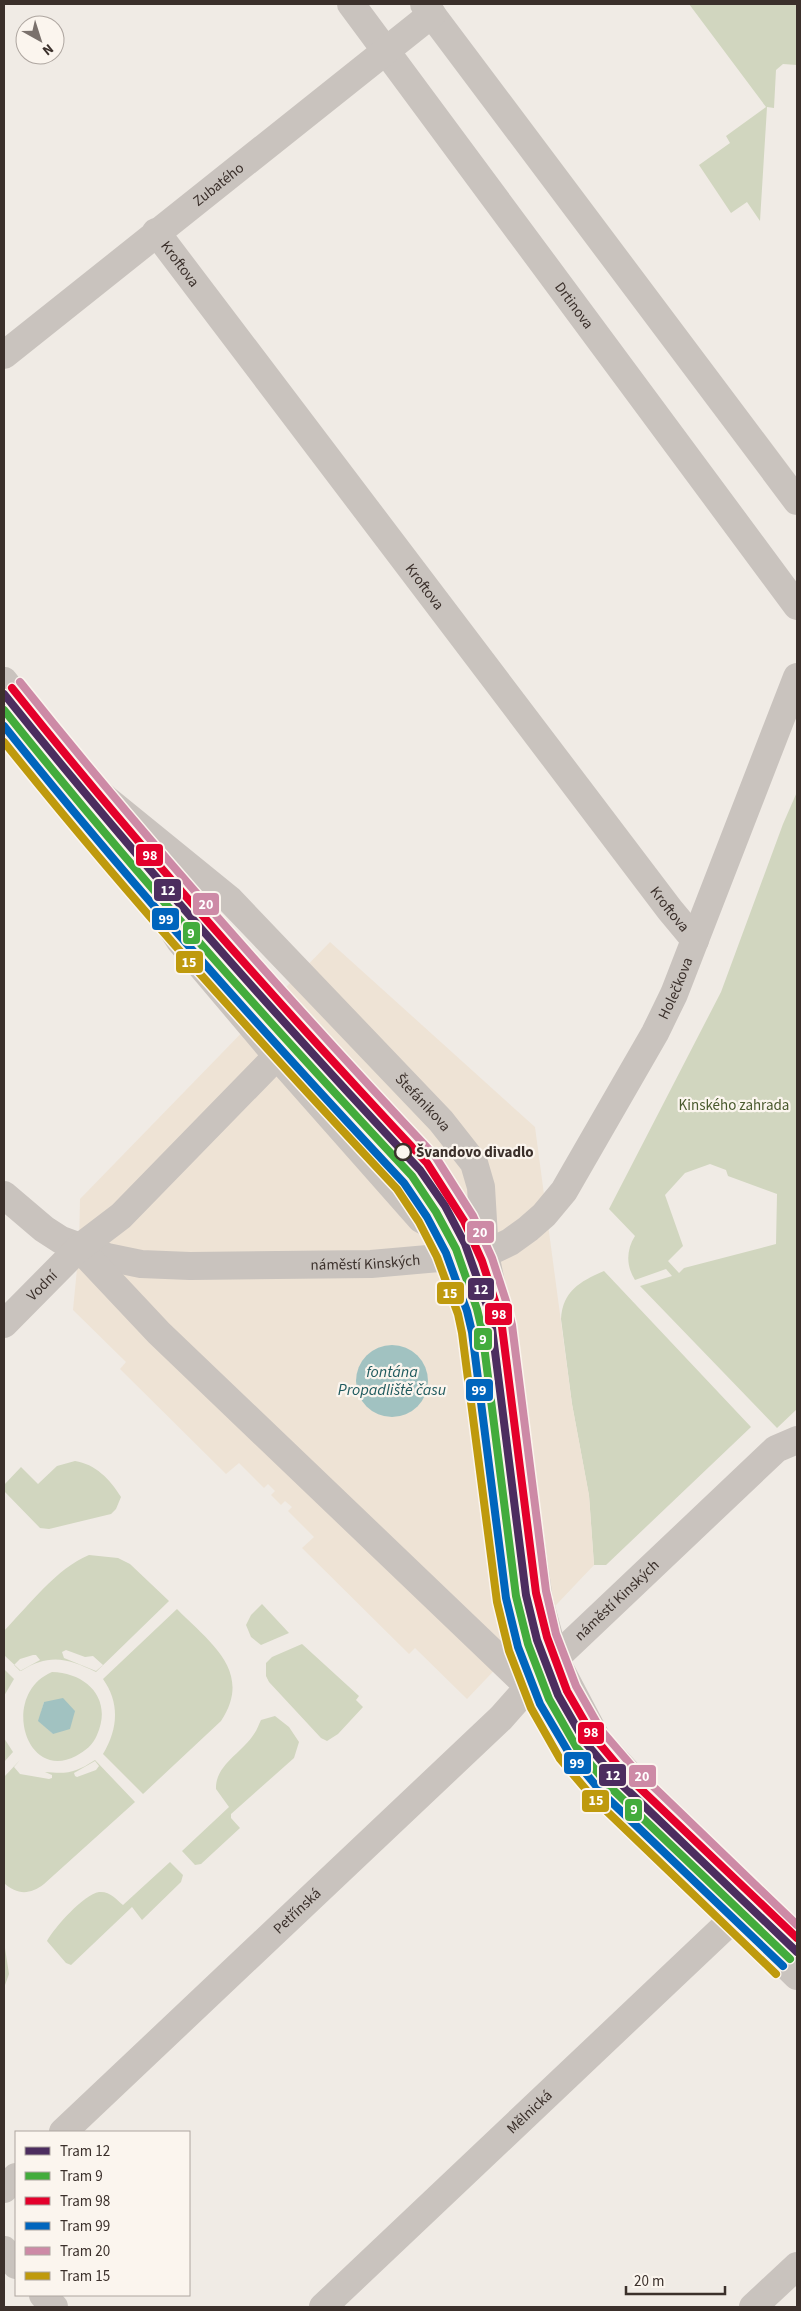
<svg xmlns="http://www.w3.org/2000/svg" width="801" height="2311" viewBox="0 0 801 2311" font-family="'Source Sans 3',sans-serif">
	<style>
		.green { fill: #d1d6bf; fill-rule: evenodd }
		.plaza { fill: #eee3d5 }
		.water { fill: #a1c2c1 }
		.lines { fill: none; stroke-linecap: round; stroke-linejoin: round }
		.minor { stroke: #c9c3be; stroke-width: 28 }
		.tram-1-casing { stroke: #fbf5ee; stroke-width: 11 }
		.tram-2-casing { stroke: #fbf5ee; stroke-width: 11 }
		.tram-3-casing { stroke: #fbf5ee; stroke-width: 11 }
		.tram-4-casing { stroke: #fbf5ee; stroke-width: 11 }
		.tram-5-casing { stroke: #fbf5ee; stroke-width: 11 }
		.tram-6-casing { stroke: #fbf5ee; stroke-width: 11 }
		.tram-1 { stroke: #4c2d5f; stroke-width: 8 }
		.tram-2 { stroke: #43ac3c; stroke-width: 8 }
		.tram-3 { stroke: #e4002b; stroke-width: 8 }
		.tram-4 { stroke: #0065bd; stroke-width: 8 }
		.tram-5 { stroke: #cd8aa6; stroke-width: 8 }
		.tram-6 { stroke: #bf9a0d; stroke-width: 8 }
		.stop-dot { fill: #fbf5ee; stroke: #3b302b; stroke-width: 2.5 }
		.labels { text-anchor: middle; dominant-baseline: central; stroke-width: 4.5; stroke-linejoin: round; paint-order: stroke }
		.street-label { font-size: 15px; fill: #3b302b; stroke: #fbf5ee }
		.park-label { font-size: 15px; fill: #4a5a2e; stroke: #fbf5ee }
		.stop-label { font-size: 15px; font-weight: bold; fill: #3b302b; stroke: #fbf5ee; text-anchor: start }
		.water-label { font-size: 16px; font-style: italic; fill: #1f5a5e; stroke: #fbf5ee }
		.line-badge { stroke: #fbf5ee; stroke-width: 2 }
		.badge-label { font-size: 14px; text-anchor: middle; font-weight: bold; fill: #fff }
	</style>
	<rect width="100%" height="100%" fill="#f0ebe5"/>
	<g class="green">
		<path d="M 689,4 L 797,4 L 797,65 L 783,64 L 776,70 L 774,108 L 767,107 L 760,221 L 747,202 L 731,213 L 699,165 L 730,143 L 726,136 L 766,107 Z"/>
		<path d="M 797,792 L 797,1409 L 777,1428 L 640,1286 L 672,1276 L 666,1269 L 635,1280 C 626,1266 626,1250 635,1236 L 609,1209 L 721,992 L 783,824 ZM 710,1164 L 726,1170 L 728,1176 L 777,1194 L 776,1244 L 684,1268 L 679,1273 L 668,1261 L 683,1246 L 665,1195 L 685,1173 Z"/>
		<path d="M 604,1271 L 751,1427 L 606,1565 L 594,1565 L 589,1496 L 572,1404 L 561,1319 C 563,1291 579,1282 604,1271 Z"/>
		<path d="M 75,1461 C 95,1464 110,1479 121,1497 L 116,1509 L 111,1514 L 49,1529 L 40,1528 L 4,1491 L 4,1485 L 21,1467 L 38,1484 L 57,1466 Z"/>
		<path d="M 89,1555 L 118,1558 L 130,1564 L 169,1601 L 96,1672 C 68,1658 49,1653 21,1671 L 4,1655 L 4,1631 C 28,1606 57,1568 89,1555 ZM 66,1650 L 85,1657 L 93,1656 L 103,1665 L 96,1671 L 64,1658 L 62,1652 ZM 33,1655 L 36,1655 L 40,1660 L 20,1671 L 14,1665 L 20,1659 Z"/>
		<path d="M 262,1604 L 289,1633 L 261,1645 L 251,1637 L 246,1625 L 251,1615 Z"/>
		<path d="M 177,1609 C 209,1642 254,1671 221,1721 L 143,1794 L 103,1754 C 118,1729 120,1703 103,1679 Z"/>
		<path d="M 302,1644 L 359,1696 L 356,1700 L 363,1707 L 338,1734 L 327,1741 L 321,1738 L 269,1682 L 266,1676 L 266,1663 L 272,1657 Z"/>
		<path d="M 4,1669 L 14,1679 L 4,1696 Z"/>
		<path d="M 52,1672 C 87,1673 113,1699 97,1735 C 93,1745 85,1751 76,1756 C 25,1783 0,1694 52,1672 ZM 44,1702 L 53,1734 L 39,1721 Z"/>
		<path d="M 275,1716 L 289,1727 L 299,1742 L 294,1758 L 231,1814 L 231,1818 L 240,1828 L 201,1864 L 195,1865 L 182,1851 L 229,1807 L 216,1789 C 215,1765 242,1753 254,1734 C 257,1730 259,1724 261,1720 Z"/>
		<path d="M 4,1738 L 13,1752 L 4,1762 Z"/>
		<path d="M 20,1760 L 36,1770 L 20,1760 L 14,1767 L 20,1774 L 49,1779 L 52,1778 L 52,1775 L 45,1772 C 68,1774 75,1773 95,1760 L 135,1802 L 44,1884 C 30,1895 17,1895 4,1883 L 4,1777 ZM 95,1761 L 99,1766 L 96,1770 L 77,1777 L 75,1776 L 74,1773 Z"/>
		<path d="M 170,1862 L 183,1875 L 181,1882 L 142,1920 L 132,1907 L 71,1965 L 66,1963 L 47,1941 C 54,1928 84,1894 99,1892 C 110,1891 116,1899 123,1905 Z"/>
		<path d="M 4,1942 L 9,1974 L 4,1988 Z"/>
	</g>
	<path class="plaza" d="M 330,942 L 535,1127 L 572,1404 L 589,1495 L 594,1565 L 467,1699 L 415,1648 L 409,1654 L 302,1548 L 314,1537 L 288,1511 L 292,1507 L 285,1501 L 281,1505 L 271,1495 L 275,1491 L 268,1484 L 264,1488 L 239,1463 L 226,1474 L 120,1369 L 126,1362 L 73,1310 L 79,1248 L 80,1199 Z"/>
	<g class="water">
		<circle cx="392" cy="1381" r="36"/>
		<path d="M 63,1698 L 75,1711 L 70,1729 L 53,1734 L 38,1721 L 44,1702 Z"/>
	</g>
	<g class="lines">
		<g class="minor">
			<path id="s1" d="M 351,4 L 797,606"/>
			<path d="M 424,4 L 797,501"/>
			<path id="s2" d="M 156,232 L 670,910 L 695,940"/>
			<path id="s3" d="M 4,355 L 432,14"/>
			<path d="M 4,681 L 69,765 L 94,807 L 180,941 L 277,1056 L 421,1219 L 485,1254"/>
			<path id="s4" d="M 69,765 L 106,799 L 229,899 L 441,1121 L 474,1163 L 481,1187 L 485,1254 L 500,1326 L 539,1600 L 555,1659 L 598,1741"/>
			<path id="s5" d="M 4,1195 L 44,1229 L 61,1240 L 107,1257 L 141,1264 L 190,1266 L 371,1264 L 485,1254 L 510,1242 L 528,1229 L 544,1215 L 564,1191 L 655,1033 L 674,994 L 797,677"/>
			<path d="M 80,1249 L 159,1333 L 529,1687 L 598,1741 L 635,1781 L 797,1938"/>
			<path id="s6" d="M 4,1324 L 79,1248 L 121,1216 L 277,1056"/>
			<path d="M 681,1845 L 736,1916 L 797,1976"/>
			<path id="s7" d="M 63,2132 L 501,1718 L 546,1667 L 776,1449 L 797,1440"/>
			<path d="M 4,2189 L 16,2177"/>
			<path d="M 4,2250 L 16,2265"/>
			<path d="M 43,2295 L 54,2307"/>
			<path id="s8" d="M 323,2307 L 736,1916"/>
			<path d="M 753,2307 L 797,2266"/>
		</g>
		<g class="tram-1-casing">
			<path id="tram-1" d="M 4,694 C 136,859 276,1016 420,1170 L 445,1206 L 465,1244 L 487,1306 L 492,1328 L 526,1595 L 537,1640 L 558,1695 L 585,1742 L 617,1780 L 797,1952"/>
		</g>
		<g class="tram-2-casing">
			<path id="tram-2" d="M 4,710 C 133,872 271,1025 412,1176 L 436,1212 L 456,1249 L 477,1309 L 482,1330 L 516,1596 L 528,1644 L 549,1699 L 577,1748 L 609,1786 L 790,1959"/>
		</g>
		<g class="tram-3-casing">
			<path id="tram-3" d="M 12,688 C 143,853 283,1009 427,1163 L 464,1221 L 482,1261 L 496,1304 L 502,1327 L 536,1593 L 547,1637 L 567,1691 L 593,1736 L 624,1773 L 797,1938"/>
		</g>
		<g class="tram-4-casing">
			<path id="tram-4" d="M 4,726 C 130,884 266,1035 404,1183 L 427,1217 L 446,1253 L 467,1311 L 472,1332 L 506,1598 L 518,1647 L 540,1704 L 569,1753 L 602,1793 L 783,1966"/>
		</g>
		<g class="tram-5-casing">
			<path id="tram-5" d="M 20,682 C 151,846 291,1003 435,1156 L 473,1216 L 492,1258 L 506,1301 L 512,1325 L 546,1591 L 556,1634 L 576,1686 L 601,1730 L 632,1766 L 797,1925"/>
		</g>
		<g class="tram-6-casing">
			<path id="tram-6" d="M 4,742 C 128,897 261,1044 397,1189 L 419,1222 L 437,1257 L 458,1314 L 462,1333 L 497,1602 L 509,1651 L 531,1708 L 560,1759 L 594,1799 L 776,1974"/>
		</g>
		<use href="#tram-1" class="tram-1"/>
		<use href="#tram-2" class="tram-2"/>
		<use href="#tram-3" class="tram-3"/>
		<use href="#tram-4" class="tram-4"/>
		<use href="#tram-5" class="tram-5"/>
		<use href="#tram-6" class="tram-6"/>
	</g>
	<circle class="stop-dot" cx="403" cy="1152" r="8"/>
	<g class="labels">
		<g class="street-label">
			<text stroke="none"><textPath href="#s3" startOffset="274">Zubatého</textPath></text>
			<text stroke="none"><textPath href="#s2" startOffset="40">Kroftova</textPath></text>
			<text stroke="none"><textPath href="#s1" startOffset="375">Drtinova</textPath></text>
			<text stroke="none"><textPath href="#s2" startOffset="445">Kroftova</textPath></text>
			<text stroke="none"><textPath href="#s2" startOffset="850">Kroftova</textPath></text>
			<text stroke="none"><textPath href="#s5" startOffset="835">Holečkova</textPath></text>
			<text stroke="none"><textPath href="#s4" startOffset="490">Štefánikova</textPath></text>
			<text stroke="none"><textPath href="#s5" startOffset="381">náměstí Kinských</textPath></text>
			<text stroke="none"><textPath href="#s6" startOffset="54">Vodní</textPath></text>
			<text stroke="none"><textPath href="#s7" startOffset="768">náměstí Kinských</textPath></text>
			<text stroke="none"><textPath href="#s7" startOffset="322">Petřínská</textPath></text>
			<text stroke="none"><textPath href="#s8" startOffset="284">Mělnická</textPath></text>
		</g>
		<g class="park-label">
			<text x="734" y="1105">Kinského zahrada</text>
		</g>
		<g class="stop-label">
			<text x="416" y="1152">Švandovo divadlo</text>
		</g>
		<g class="water-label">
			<text x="392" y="1372">fontána<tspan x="392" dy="18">Propadliště času</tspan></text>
		</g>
	</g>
	<g class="line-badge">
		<rect x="135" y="843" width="29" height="24" rx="5" fill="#e4002b"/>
		<rect x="153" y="878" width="29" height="24" rx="5" fill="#4c2d5f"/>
		<rect x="192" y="892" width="28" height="24" rx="5" fill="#cd8aa6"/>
		<rect x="151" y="907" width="29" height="24" rx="5" fill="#0065bd"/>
		<rect x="182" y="921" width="19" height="24" rx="5" fill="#43ac3c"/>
		<rect x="175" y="950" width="29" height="24" rx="5" fill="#bf9a0d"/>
		<rect x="466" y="1220" width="29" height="24" rx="5" fill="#cd8aa6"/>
		<rect x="467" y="1277" width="28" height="24" rx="5" fill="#4c2d5f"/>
		<rect x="436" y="1281" width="29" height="24" rx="5" fill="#bf9a0d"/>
		<rect x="484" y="1302" width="29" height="24" rx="5" fill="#e4002b"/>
		<rect x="473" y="1327" width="20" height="24" rx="5" fill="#43ac3c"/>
		<rect x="465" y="1378" width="29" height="24" rx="5" fill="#0065bd"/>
		<rect x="577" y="1721" width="28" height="24" rx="5" fill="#e4002b"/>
		<rect x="563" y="1751" width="29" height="24" rx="5" fill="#0065bd"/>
		<rect x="598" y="1763" width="29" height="24" rx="5" fill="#4c2d5f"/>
		<rect x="628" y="1764" width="29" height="24" rx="5" fill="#cd8aa6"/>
		<rect x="581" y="1789" width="29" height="24" rx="5" fill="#bf9a0d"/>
		<rect x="624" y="1798" width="19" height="24" rx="5" fill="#43ac3c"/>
	</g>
	<g class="badge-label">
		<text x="150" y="860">98</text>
		<text x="168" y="895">12</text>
		<text x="206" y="909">20</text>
		<text x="166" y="924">99</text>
		<text x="191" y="938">9</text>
		<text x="189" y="967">15</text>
		<text x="480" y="1237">20</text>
		<text x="481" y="1294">12</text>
		<text x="450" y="1298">15</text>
		<text x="499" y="1319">98</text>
		<text x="483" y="1344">9</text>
		<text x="479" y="1395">99</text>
		<text x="591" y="1737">98</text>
		<text x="577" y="1768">99</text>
		<text x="613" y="1780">12</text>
		<text x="642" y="1781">20</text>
		<text x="596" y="1805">15</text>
		<text x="634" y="1814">9</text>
	</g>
	<rect width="801" height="2311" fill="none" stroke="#3b302b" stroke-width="10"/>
	<rect x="15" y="2131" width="175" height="165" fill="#fbf5ee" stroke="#aea6a0"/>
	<rect x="25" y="2147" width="25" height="8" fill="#4c2d5f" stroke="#aea6a0"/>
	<text x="60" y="2156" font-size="15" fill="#3b302b">Tram 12</text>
	<rect x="25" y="2172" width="25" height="8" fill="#43ac3c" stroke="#aea6a0"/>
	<text x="60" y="2181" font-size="15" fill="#3b302b">Tram 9</text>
	<rect x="25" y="2197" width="25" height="8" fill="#e4002b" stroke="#aea6a0"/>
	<text x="60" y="2206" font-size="15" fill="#3b302b">Tram 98</text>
	<rect x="25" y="2222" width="25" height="8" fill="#0065bd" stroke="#aea6a0"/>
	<text x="60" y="2231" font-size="15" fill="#3b302b">Tram 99</text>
	<rect x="25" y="2247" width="25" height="8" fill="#cd8aa6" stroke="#aea6a0"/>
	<text x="60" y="2256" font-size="15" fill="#3b302b">Tram 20</text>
	<rect x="25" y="2272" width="25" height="8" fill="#bf9a0d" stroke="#aea6a0"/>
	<text x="60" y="2281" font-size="15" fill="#3b302b">Tram 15</text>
	<g transform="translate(40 40) rotate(141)"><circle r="24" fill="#fbf5ee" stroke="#aea6a0"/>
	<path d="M0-4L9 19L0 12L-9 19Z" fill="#7a716c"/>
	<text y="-8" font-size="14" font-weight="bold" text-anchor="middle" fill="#3b302b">N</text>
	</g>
	<path d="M626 2286v8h99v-8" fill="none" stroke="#3b302b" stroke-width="2.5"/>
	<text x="634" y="2286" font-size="15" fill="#3b302b" stroke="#fbf5ee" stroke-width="4" paint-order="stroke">20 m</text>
</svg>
